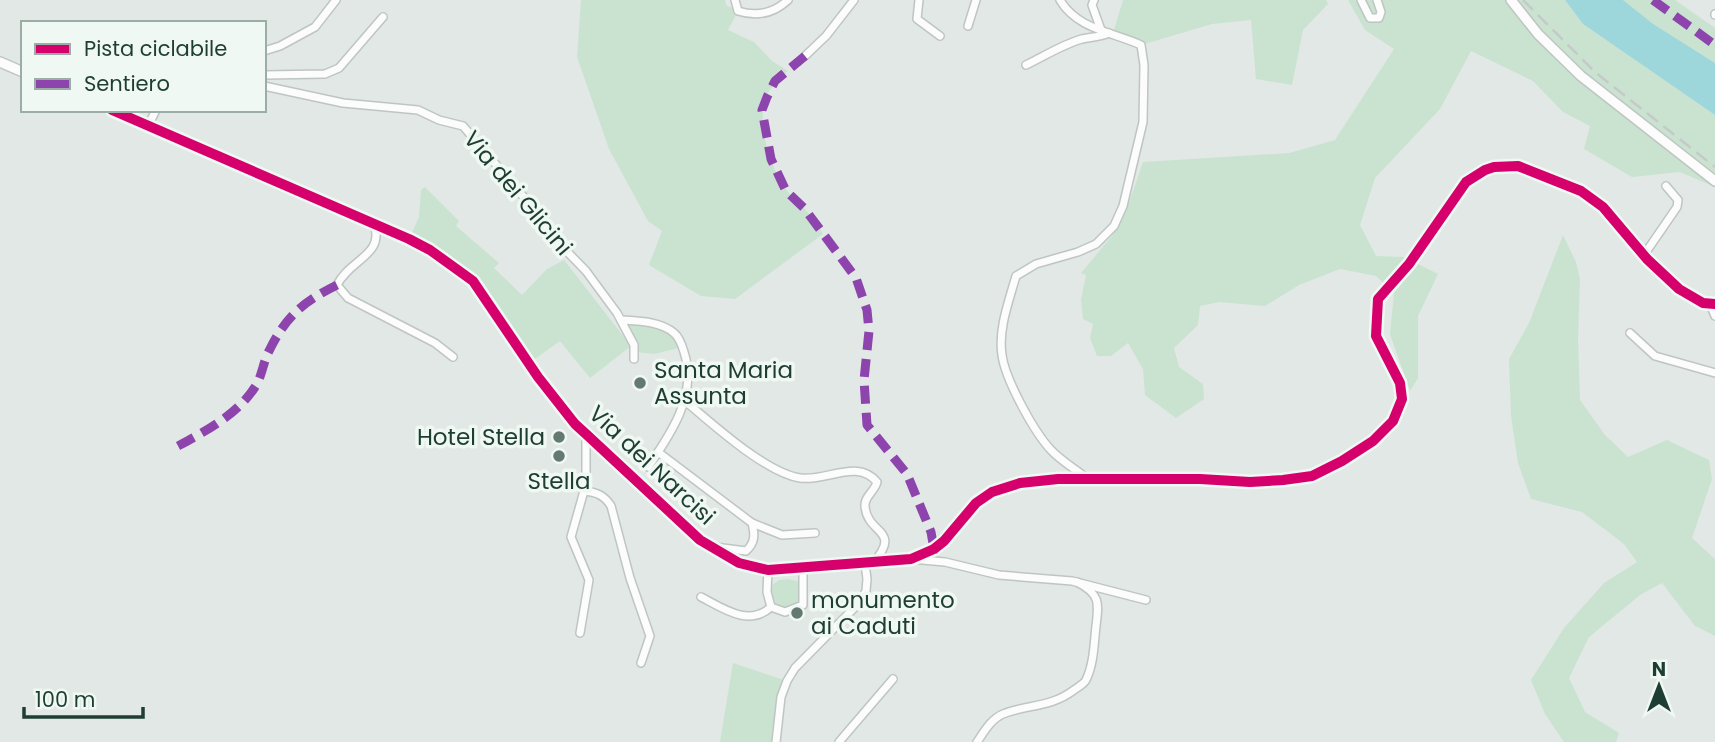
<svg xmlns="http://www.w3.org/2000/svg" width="1715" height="742" viewBox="0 0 1715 742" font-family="Poppins,sans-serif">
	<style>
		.green { fill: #c9e3d0 }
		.water { fill: #9dd6db }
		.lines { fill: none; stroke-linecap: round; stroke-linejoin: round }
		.minor-casing { stroke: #bfc5c2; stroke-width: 10 }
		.tertiary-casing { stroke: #bfc5c2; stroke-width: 12 }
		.minor { stroke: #fbfcfb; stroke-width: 7 }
		.tertiary { stroke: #fbfcfb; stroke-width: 9 }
		.rail { stroke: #c5cac8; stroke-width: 2.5; stroke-dasharray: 14 7; stroke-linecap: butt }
		.quiet { stroke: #8e44ad; stroke-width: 9; stroke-dasharray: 18 9; stroke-linecap: butt }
		.cycleway-casing { stroke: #eff8f3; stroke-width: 15 }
		.cycleway { stroke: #d6006c; stroke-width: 10 }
		.poi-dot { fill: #637971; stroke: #eff8f3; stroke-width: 2.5 }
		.labels { text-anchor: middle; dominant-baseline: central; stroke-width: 7; stroke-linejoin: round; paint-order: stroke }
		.street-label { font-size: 23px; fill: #1e3d33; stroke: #eff8f3 }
		.poi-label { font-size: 23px; fill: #1e3d33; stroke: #eff8f3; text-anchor: start }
	</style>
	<rect width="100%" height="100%" fill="#e2e8e5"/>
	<g class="green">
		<path d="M 581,0 L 725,0 L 726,5 L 738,11 L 728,30 L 754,42 L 772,61 L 788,71 C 776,80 764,94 763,111 C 761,135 771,168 785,188 C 790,196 798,201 804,208 C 811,215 817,225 823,234 L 735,299 L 701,296 L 649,265 L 662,231 L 648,221 L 609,149 L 577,57 Z"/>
		<path d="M 1123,0 L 1326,0 L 1328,4 L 1303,30 L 1292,85 L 1256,79 L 1251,20 L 1212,24 L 1141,45 L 1114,30 Z"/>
		<path d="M 1348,0 L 1565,0 L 1583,24 L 1715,115 L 1715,187 L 1680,172 L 1632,177 L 1584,149 L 1590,126 L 1563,112 L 1533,81 L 1471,51 L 1440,109 L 1375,178 L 1360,225 L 1376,256 L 1404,257 L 1438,274 L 1418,316 L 1418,378 L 1410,391 L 1390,334 L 1394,293 L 1376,276 L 1340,269 L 1299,285 L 1265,306 L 1219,302 L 1200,306 L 1198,325 L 1174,348 L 1179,367 L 1203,384 L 1204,399 L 1176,418 L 1145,395 L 1143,369 L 1128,343 L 1111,356 L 1097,356 L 1090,338 L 1093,324 L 1083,319 L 1081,300 L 1086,275 L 1081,273 L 1112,236 L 1130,200 L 1143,162 L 1289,153 L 1335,140 L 1394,49 L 1365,30 Z"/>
		<path d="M 1623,0 L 1675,0 L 1715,28 L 1715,63 L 1652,24 Z"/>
		<path d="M 425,187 L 459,221 L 456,226 L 499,263 L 494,268 L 522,295 L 547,269 L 564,260 L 631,346 L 590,378 L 560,341 L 532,361 L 473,281 L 409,239 L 419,217 L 421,190 Z"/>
		<path d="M 1563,235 L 1576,262 L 1580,279 L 1578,339 L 1580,400 L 1605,435 L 1628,457 L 1667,440 L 1709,460 L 1712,479 L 1692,538 L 1715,559 L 1715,636 L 1695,626 L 1662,583 L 1640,595 L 1589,637 L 1569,678 L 1585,712 L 1619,733 L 1616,742 L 1564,742 L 1545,714 L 1531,680 L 1564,628 L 1604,583 L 1637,562 L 1624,544 L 1582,512 L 1531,499 L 1518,463 L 1511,416 L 1509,359 L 1529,323 Z"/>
		<path d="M 621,320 L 639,322 L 675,333 L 683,347 L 654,354 L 636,352 Z"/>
		<path d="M 788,579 L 800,582 L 802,594 L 799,604 L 784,608 L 773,604 L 771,586 L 779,580 Z"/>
		<path d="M 733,663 L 787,681 L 774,742 L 720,742 Z"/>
	</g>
	<path class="water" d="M 1565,0 L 1623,0 L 1653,24 L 1715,63 L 1715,115 L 1583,24 Z"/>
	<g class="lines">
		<g class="minor-casing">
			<g id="minor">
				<path d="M 735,0 L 738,11 C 757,17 773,14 788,0"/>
				<path d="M 919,0 L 917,19 L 940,36"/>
				<path d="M 1060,0 C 1077,29 1112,32 1141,45 L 1144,65 L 1143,122 L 1123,206 L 1114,226 L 1096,244 L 1078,252 L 1036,264 L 1016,276 C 1009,301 998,329 1002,355 C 1005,379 1034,432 1051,450 C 1061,461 1077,470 1089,480"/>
				<path d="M 1094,0 L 1092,5 L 1101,30"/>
				<path d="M 1361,0 L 1370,18 L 1379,18 L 1381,12 L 1377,0"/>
				<path d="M 1715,14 L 1715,15"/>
				<path d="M 968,26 L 976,0"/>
				<path d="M 264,51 L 280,46 L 315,27 L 336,0"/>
				<path d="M 805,56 L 826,36 L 854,0"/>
				<path d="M 1026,65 C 1043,57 1063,44 1082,39 C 1092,37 1099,37 1109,33"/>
				<path d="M 264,75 L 325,74 L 339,68 L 383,17"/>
				<path d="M 264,86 L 343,103 L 418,110 L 439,120 L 463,126 L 528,202 L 549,233 L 586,271 L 597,286 L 617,313 L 634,345 L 634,359"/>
				<path d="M 148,126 L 156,110"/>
				<path d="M 374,224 C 385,255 350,259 337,285 L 348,298 L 435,343 L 453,357"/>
				<path d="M 1644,255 L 1677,207 L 1678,200 L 1666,186"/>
				<path d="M 1710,304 L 1715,316"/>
				<path d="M 621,320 C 637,321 660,321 674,333 C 679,337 682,345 684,352 C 698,394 671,434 648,467"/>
				<path d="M 1630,333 L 1655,356 L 1715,373"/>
				<path d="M 684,400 C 711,423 766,473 800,478 C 826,482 857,458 877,482 C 875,491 864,497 865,506 C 867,535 903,529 873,563"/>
				<path d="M 586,434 L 586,480 L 584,491 C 596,492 604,495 611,506 L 630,578 L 650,636 L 641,663"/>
				<path d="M 658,452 L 752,523 L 782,535 L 815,533"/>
				<path d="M 715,547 L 746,551 C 755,543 755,535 752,523"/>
				<path d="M 911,559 L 945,562 L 999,575 L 1072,581 L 1146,600"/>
				<path d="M 768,570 L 767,592 L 771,607 L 785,612 L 803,605 L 803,568"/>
				<path d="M 701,597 C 724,609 749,627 771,607"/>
				<path d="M 580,633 L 589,580 L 571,537 L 584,491"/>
				<path d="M 776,742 L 781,697 L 787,681 L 795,668 L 858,604 L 866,591 L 867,579 L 865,564"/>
				<path d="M 839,742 L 893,679"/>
				<path d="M 977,742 C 984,732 991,719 1003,714 C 1028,704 1050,708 1074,690 C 1078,687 1084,684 1086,680 C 1094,664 1094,643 1096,626 C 1099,602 1100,594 1077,582"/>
			</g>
		</g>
		<g class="tertiary-casing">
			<g id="tertiary">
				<path d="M 1511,0 L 1538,34 L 1581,76 L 1715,181"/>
				<path d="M 0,62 L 23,72"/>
				<path d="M 112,110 L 409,239 L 430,250 L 473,281 L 538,377 L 575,424 L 586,434 L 700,540 L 739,563 L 768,570 L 911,559 L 934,549 L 944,541 L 976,503 L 992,492 L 1020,483 L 1058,479 L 1200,479 L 1250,482 L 1283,480 L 1312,476 L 1342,461 L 1373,441 L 1393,421 L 1402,399 L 1400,383 L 1376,336 L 1378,299 L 1409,264 L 1466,182 L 1485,170 L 1494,167 L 1518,166 L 1581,191 L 1603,207 L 1647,259 L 1679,289 L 1703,303 L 1715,304"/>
			</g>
		</g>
		<use href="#minor" class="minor"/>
		<use href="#tertiary" class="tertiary"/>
		<path class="rail" d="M 1523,0 L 1595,72 L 1715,167"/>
		<g class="quiet">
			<path d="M 1653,0 L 1715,45"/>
			<path d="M 805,56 L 775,81 L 767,97 L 762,110 L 771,159 L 786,191 L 804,208 L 856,278 L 867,310 L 869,331 L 864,380 L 867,425 L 907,474 L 931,532 L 934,549"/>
			<path d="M 178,446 C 206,431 238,414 255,387 C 262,377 263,362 269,351 C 286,316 303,302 337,285"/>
		</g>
		<g class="cycleway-casing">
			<path id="cycleway" d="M 112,110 L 409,239 L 430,250 L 473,281 L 538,377 L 575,424 L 586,434 L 700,540 L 739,563 L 768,570 L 911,559 L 934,549 L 944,541 L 976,503 L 992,492 L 1020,483 L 1058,479 L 1200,479 L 1250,482 L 1283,480 L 1312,476 L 1342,461 L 1373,441 L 1393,421 L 1402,399 L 1400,383 L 1376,336 L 1378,299 L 1409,264 L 1466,182 L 1485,170 L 1494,167 L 1518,166 L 1581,191 L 1603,207 L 1647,259 L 1679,289 L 1703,303 L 1715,304"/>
		</g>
		<use href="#cycleway" class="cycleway"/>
	</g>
	<g class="poi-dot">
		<circle cx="640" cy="383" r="7"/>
		<circle cx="559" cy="437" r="7"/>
		<circle cx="559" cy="456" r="7"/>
		<circle cx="797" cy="613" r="7"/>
	</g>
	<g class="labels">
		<g class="street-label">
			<text transform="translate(518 193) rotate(50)">Via dei Glicini</text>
			<text transform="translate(652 465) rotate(43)">Via dei Narcisi</text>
		</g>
		<g class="poi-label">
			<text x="654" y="370">Santa Maria<tspan x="654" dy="26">Assunta</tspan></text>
			<text x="545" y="437" text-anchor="end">Hotel Stella</text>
			<text x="559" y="481" text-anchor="middle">Stella</text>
			<text x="811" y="600">monumento<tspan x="811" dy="26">ai Caduti</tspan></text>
		</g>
	</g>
	<rect x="21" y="21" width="245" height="91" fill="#eff8f3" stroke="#9bada6" stroke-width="2"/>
	<rect x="35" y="44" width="35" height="10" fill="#d6006c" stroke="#9bada6" stroke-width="2"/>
	<text x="84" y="56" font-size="21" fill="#1e3d33">Pista ciclabile</text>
	<rect x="35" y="79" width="35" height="10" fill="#8e44ad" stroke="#9bada6" stroke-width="2"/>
	<text x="84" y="91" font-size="21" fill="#1e3d33">Sentiero</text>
	<g transform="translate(1659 686)" stroke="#eff8f3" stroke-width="5" paint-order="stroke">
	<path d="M0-5L12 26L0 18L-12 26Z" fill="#1e3d33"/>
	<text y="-10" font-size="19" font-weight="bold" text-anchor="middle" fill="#1e3d33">N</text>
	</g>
	<path d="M24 707v10h119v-10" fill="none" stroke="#1e3d33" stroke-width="3.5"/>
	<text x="35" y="707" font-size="21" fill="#1e3d33" stroke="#eff8f3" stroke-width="5" paint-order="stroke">100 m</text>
</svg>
